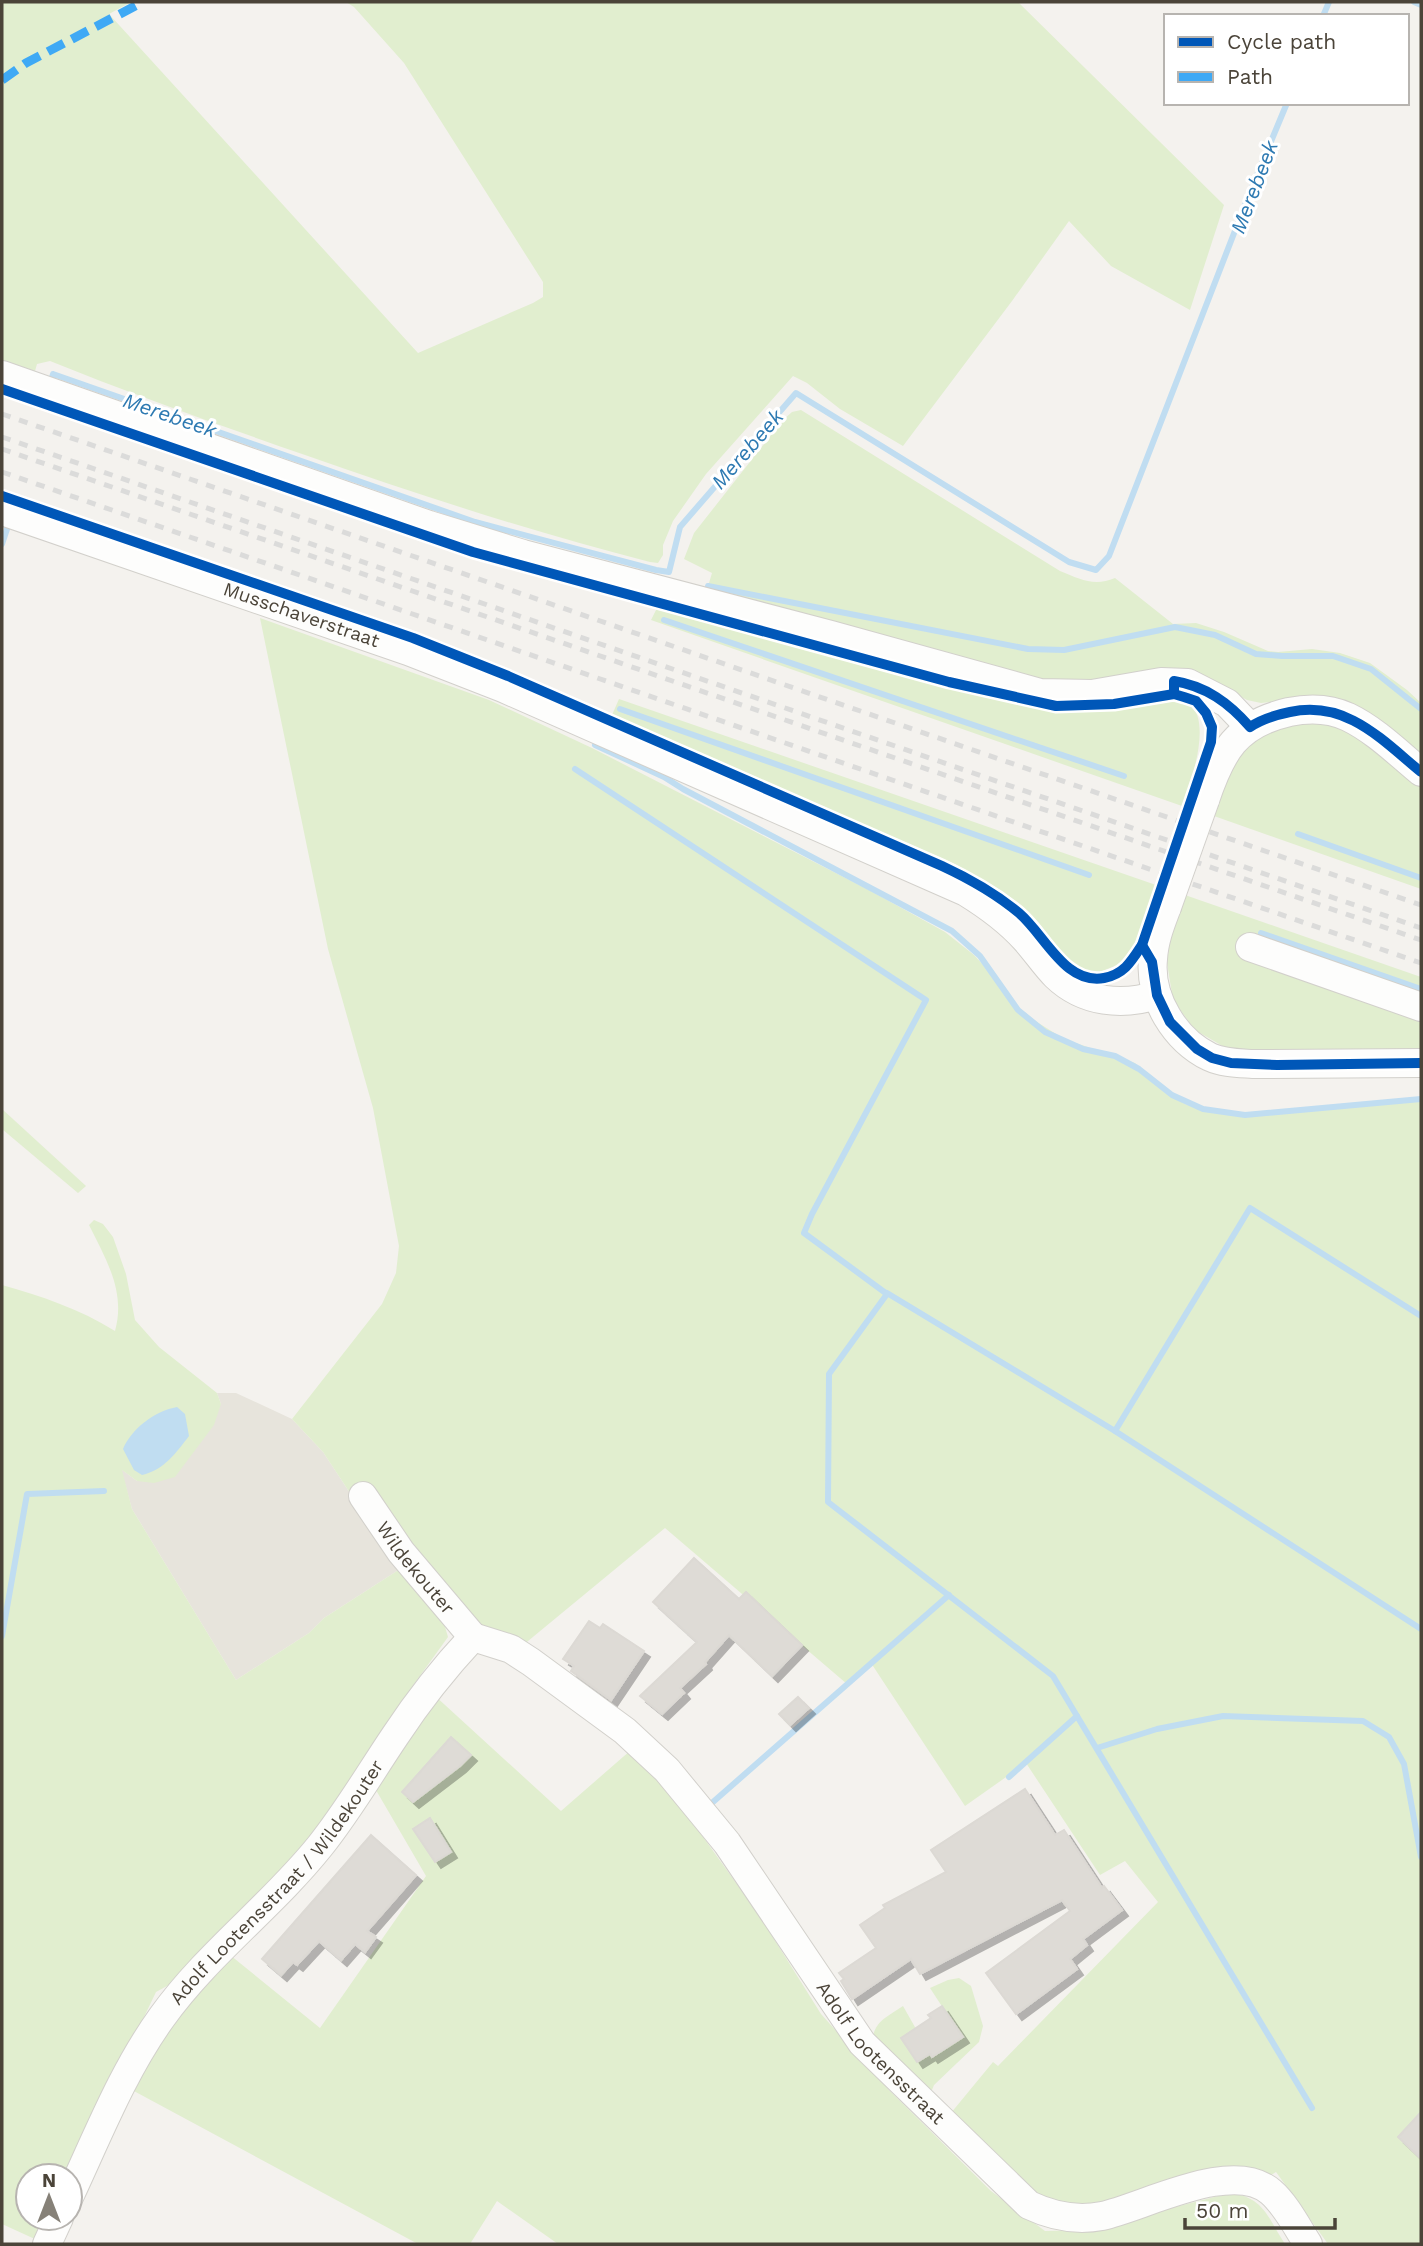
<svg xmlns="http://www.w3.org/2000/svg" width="1423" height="2246" viewBox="0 0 1423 2246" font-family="'Work Sans',sans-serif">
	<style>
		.residential { fill: #e7e4dc }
		.green { fill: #e1eecf }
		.water { fill: #c0ddf1 }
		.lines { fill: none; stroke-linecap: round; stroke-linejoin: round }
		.stream { stroke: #c0ddf1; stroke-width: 6 }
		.building { fill: #dedbd6; stroke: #dcd9d4; stroke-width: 2; filter: url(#shadow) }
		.minor-casing { stroke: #d2d0cb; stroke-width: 30 }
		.minor { stroke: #fdfdfc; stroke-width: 28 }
		.rail { stroke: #dbdbda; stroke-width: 5; stroke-dasharray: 9 9; stroke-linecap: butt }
		.minor-bridge-casing { stroke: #d2d0cb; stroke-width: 30; stroke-linecap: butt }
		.minor-bridge { stroke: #fdfdfc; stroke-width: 28 }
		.quiet { stroke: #3fa9f5; stroke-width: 9; stroke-dasharray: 18 9; stroke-linecap: butt }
		.cycleway-casing { stroke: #fff; stroke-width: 15 }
		.cycleway { stroke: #0057b8; stroke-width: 10 }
		.labels { text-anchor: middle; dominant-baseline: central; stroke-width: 6; stroke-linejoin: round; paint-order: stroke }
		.street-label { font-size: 19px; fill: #4b4439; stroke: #fff }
		.water-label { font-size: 21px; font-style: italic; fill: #2e7ab2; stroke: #fff }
	</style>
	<defs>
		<filter id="shadow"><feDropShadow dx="6" dy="6" stdDeviation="0" flood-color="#0004"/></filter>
	</defs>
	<rect width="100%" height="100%" fill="#f4f2ee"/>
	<path class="residential" d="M 217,1393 L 236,1393 L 292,1419 L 323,1452 L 400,1569 L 324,1618 L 309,1633 L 236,1680 L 132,1509 L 121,1469 L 137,1481 L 221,1404 Z"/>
	<g class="green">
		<path d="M 2,2 L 131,2 L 109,14 L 418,353 L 533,303 L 543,297 L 543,282 L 404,63 L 354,7 L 346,2 L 1018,2 L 1224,205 L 1190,310 L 1111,266 L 1069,221 L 1012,301 L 903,446 L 840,409 L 807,383 L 793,376 L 706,474 L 673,521 L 663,545 L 663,555 L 658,563 L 650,562 C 533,532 419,495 305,455 C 219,425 134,395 50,361 L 37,364 L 35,371 L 2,360 Z"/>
		<path d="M 801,410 L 1060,571 C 1080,579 1094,587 1115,578 L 1173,624 L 1196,623 L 1224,632 L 1268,651 L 1278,652 L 1312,649 L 1340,653 L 1370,663 L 1407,690 L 1421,703 L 1421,753 L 1372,715 L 1318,696 L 1261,703 L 1247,700 L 1203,676 L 1056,683 L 706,593 L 712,573 L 684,559 L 694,533 L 783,420 L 792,412 Z"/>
		<path d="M 657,608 L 1000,699 L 1050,710 L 1082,711 L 1180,699 C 1183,700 1187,701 1190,704 C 1212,723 1191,783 1182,806 L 651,620 Z"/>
		<path d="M 260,618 L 489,700 L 592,748 L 869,890 L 945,932 L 974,955 L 1000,983 L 1013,1003 L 1037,1022 L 1064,1039 L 1135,1063 L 1154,1083 L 1185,1104 L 1219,1114 L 1274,1114 L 1421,1097 L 1421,2118 L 1418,2116 L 1398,2137 L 1417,2155 L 1421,2152 L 1421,2244 L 1328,2244 L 1276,2172 L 1268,2177 L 1100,2205 L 1042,2203 L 946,2119 L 993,2062 L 998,2066 L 1158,1902 L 1125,1861 L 1100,1875 L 1026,1763 L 965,1806 L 871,1663 L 847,1684 L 665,1528 L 522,1646 L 477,1624 L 350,1493 L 323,1452 L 292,1419 L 382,1304 L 396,1273 L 399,1246 L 373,1108 L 328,949 Z"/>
		<path d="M 619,699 L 1156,885 L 1138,939 L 1130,953 L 1123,963 L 1097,973 L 1082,969 L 1068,960 L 1038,922 L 1022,906 L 1002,891 L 955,864 L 612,715 Z"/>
		<path d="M 1331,721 L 1355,734 L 1421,783 L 1421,889 L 1214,816 L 1221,783 L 1237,758 L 1251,741 L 1274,725 Z"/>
		<path d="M 1185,895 L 1421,977 L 1421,1050 L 1270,1052 L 1226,1048 L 1195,1030 L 1173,1000 L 1167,963 L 1171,932 Z"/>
		<path d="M 2,1109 L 86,1186 L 78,1193 L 2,1129 Z"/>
		<path d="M 94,1220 L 103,1224 L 113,1237 L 126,1274 L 135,1320 L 159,1347 L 217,1393 L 221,1404 L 214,1425 L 175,1477 L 154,1483 L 137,1481 L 122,1470 L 132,1509 L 236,1680 L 309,1633 L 324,1618 L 400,1569 L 443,1620 L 448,1637 L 409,1691 L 341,1798 L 311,1837 L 176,1981 L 156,1992 L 68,2176 L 28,2176 L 28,2218 L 48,2218 L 37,2240 L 2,2224 L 2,1285 C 41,1296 80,1309 115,1331 C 126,1292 106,1259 89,1225 Z"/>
		<path d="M 433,1694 L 561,1811 L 631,1750 L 678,1802 L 759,1915 L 821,2014 L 889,2090 L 991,2191 L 1045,2231 L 1085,2230 L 1230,2193 C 1264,2197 1268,2218 1285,2244 L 558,2244 L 497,2201 L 470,2244 L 418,2244 L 132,2090 L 169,2019 L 230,1955 L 320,2028 L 426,1876 L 373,1785 Z"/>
		<path d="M 959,1978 L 971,1986 L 983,2026 L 979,2042 L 934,2085 L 928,2100 L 873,2037 C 875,2021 890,2015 903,2006 L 932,2057 L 962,2037 L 930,1988 L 948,1980 Z"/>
	</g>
	<path class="water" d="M 177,1407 L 185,1414 L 189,1436 C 176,1453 164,1470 142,1475 L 134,1470 L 123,1449 C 132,1428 155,1411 177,1407 Z"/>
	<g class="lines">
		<g class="stream">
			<path d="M 1414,2 L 1421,5"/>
			<path d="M 1323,16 L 1329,2"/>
			<path d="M 51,381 L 53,374 L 475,522 L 656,570 L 669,572 L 680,527 L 796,393 L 1069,562 L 1096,570 L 1109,556 L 1250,192 L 1287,103"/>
			<path d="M 2,544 L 9,523"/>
			<path d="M 708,586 L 1028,649 L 1064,650 L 1175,627 L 1215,635 L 1256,654 L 1282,656 L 1333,656 L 1371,669 L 1421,709"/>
			<path d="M 664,620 L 1124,776"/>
			<path d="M 620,709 L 1089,875"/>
			<path d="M 595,745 L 664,777 L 683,789 L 952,931 L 980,956 L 1018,1010 L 1045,1032 L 1083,1049 L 1115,1056 L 1139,1069 L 1172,1095 L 1203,1109 L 1245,1115 L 1421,1099"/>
			<path d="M 575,769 L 926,1000 L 812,1214 L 804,1233 L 887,1294 L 829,1374 L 828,1502 L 1053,1676 L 1312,2108"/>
			<path d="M 1298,834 L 1421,878"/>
			<path d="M 1261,933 L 1421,989"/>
			<path d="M 887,1293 L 1115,1431 L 1421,1629"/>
			<path d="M 1115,1431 L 1250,1208 L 1421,1316"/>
			<path d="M 2,1636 L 27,1494 L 104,1491"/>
			<path d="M 1097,1748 L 1157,1729 L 1223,1716 L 1363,1721 L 1389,1737 L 1404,1764 L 1421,1857"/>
			<path d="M 1009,1777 L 1077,1716"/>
			<path d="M 713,1802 L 949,1595"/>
		</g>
	</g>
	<g class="building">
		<path d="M 694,1558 L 739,1599 L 746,1592 L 802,1645 L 772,1676 L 729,1635 L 705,1662 L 706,1664 L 680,1688 L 684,1693 L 662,1714 L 640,1696 L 697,1642 L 653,1602 Z"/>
		<path d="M 589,1621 L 600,1628 L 603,1624 L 644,1651 L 611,1700 L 571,1671 L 574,1666 L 563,1659 Z"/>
		<path d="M 798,1697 L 809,1708 L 790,1725 L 779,1714 Z"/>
		<path d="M 451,1737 L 471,1755 L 460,1766 L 413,1802 L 402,1792 Z"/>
		<path d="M 1025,1789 L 1055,1835 L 1064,1830 L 1102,1888 L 1104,1886 L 1122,1910 L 1083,1939 L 1087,1945 L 1070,1959 L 1077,1969 L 1016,2014 L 986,1973 L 1070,1911 L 1062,1900 L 920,1974 L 911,1959 L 852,1999 L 841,1981 L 844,1979 L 839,1973 L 876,1948 L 860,1925 L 885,1908 L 883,1905 L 946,1872 L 931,1850 Z"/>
		<path d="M 430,1818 L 451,1852 L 435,1862 L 413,1829 Z"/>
		<path d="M 371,1835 L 416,1875 L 367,1931 L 376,1937 L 365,1952 L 355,1944 L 341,1960 L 319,1941 L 297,1965 L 293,1962 L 281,1975 L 262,1959 Z"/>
		<path d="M 942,2006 L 963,2037 L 932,2057 L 930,2054 L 917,2062 L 901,2038 L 931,2018 L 928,2015 Z"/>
		<path d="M 1421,2112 L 1421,2159 L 1398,2137 Z"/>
	</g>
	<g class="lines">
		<g class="minor-casing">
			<g id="minor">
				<path d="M 2,375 L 429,525 L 523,554 L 831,635 L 1040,693 L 1092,694 L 1161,682 L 1188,683 L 1227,703 L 1250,727"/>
				<path id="s1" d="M 2,511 L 408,651 L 503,688 L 966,892 C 987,905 1008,920 1025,939 C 1036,951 1045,965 1056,976 C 1084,1003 1123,1006 1157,995"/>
				<path d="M 1205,800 C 1221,752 1236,724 1289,712 C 1309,708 1329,708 1348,717 C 1375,730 1398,753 1421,772"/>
				<path d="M 1167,907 C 1161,923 1154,940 1153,959 C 1149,998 1175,1040 1210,1057 C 1223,1063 1238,1063 1253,1064 L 1421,1063"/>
				<path d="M 1250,947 L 1421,1007"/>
				<path id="s2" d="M 363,1496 L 401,1552 L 473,1637"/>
				<path id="s3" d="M 70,2195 C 98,2135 123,2071 162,2017 C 207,1954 272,1906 320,1846 C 348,1811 370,1773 395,1736 C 418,1701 444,1668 473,1637 L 511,1649 L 531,1662 L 625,1731 L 667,1770 L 727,1843 L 862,2043 L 1029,2205 C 1052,2216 1076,2221 1102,2216 C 1144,2207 1233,2158 1271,2192 C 1286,2205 1297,2227 1308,2244"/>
				<path d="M 47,2244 L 59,2218"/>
			</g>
		</g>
		<use href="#minor" class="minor"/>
		<g class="rail">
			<path d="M 2,414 L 1421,905"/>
			<path d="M 2,437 L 1421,928"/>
			<path d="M 2,449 L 1421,940"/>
			<path d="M 2,472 L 1421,963"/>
		</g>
		<g class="minor-bridge-casing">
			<path id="minor-bridge" d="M 1167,907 L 1205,800"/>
		</g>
		<use href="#minor-bridge" class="minor-bridge"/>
		<path class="quiet" d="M 2,80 L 26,63 L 143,2"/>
		<g class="cycleway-casing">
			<g id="cycleway">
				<path d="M 2,389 L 473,552 L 949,682 L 1056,706 L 1114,704 L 1174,694 L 1184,697 L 1196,701 L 1206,713 L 1212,727 L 1211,742 L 1142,945 C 1131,962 1124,974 1104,978 C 1065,985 1045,935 1019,913 C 995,893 970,879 942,866 L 508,676 L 413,638 L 2,496"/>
				<path d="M 1174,694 L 1174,681 C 1206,686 1229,703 1250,727 C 1262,719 1275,715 1290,712 C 1346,700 1381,739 1421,772"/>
				<path d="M 1142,945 L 1152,962 L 1157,995 L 1170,1022 L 1197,1049 L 1212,1058 L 1231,1063 L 1277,1065 L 1421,1063"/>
			</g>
		</g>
		<use href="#cycleway" class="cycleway"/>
	</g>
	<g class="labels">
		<g class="street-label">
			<text stroke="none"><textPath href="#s1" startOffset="317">Musschaverstraat</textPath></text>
			<text stroke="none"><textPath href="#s2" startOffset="89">Wildekouter</textPath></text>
			<text stroke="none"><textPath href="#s3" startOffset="378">Adolf Lootensstraat / Wildekouter</textPath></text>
			<text stroke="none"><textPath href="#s3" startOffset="1286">Adolf Lootensstraat</textPath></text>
		</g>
		<g class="water-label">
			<text transform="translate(1254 187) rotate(-69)">Merebeek</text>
			<text transform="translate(170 415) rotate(19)">Merebeek</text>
			<text transform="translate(747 449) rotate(-49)">Merebeek</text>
		</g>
	</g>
	<rect width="1423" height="2246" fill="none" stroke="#4b4439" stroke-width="7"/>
	<rect x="1164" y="14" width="245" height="91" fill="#ffffff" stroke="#b7b4b0" stroke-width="2"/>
	<rect x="1178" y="37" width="35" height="10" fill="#0057b8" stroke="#b7b4b0" stroke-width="2"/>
	<text x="1227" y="49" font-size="21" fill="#4b4439">Cycle path</text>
	<rect x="1178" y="72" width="35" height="10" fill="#3fa9f5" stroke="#b7b4b0" stroke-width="2"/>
	<text x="1227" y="84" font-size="21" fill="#4b4439">Path</text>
	<g transform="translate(49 2197)"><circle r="33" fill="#ffffff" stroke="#b7b4b0" stroke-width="2"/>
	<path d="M0-5L12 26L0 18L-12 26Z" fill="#868178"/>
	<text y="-10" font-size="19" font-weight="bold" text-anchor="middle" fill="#4b4439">N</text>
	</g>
	<path d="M1185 2218v10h150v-10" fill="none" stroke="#4b4439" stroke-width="3.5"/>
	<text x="1196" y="2218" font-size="21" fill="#4b4439" stroke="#ffffff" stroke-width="5" paint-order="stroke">50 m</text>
</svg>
